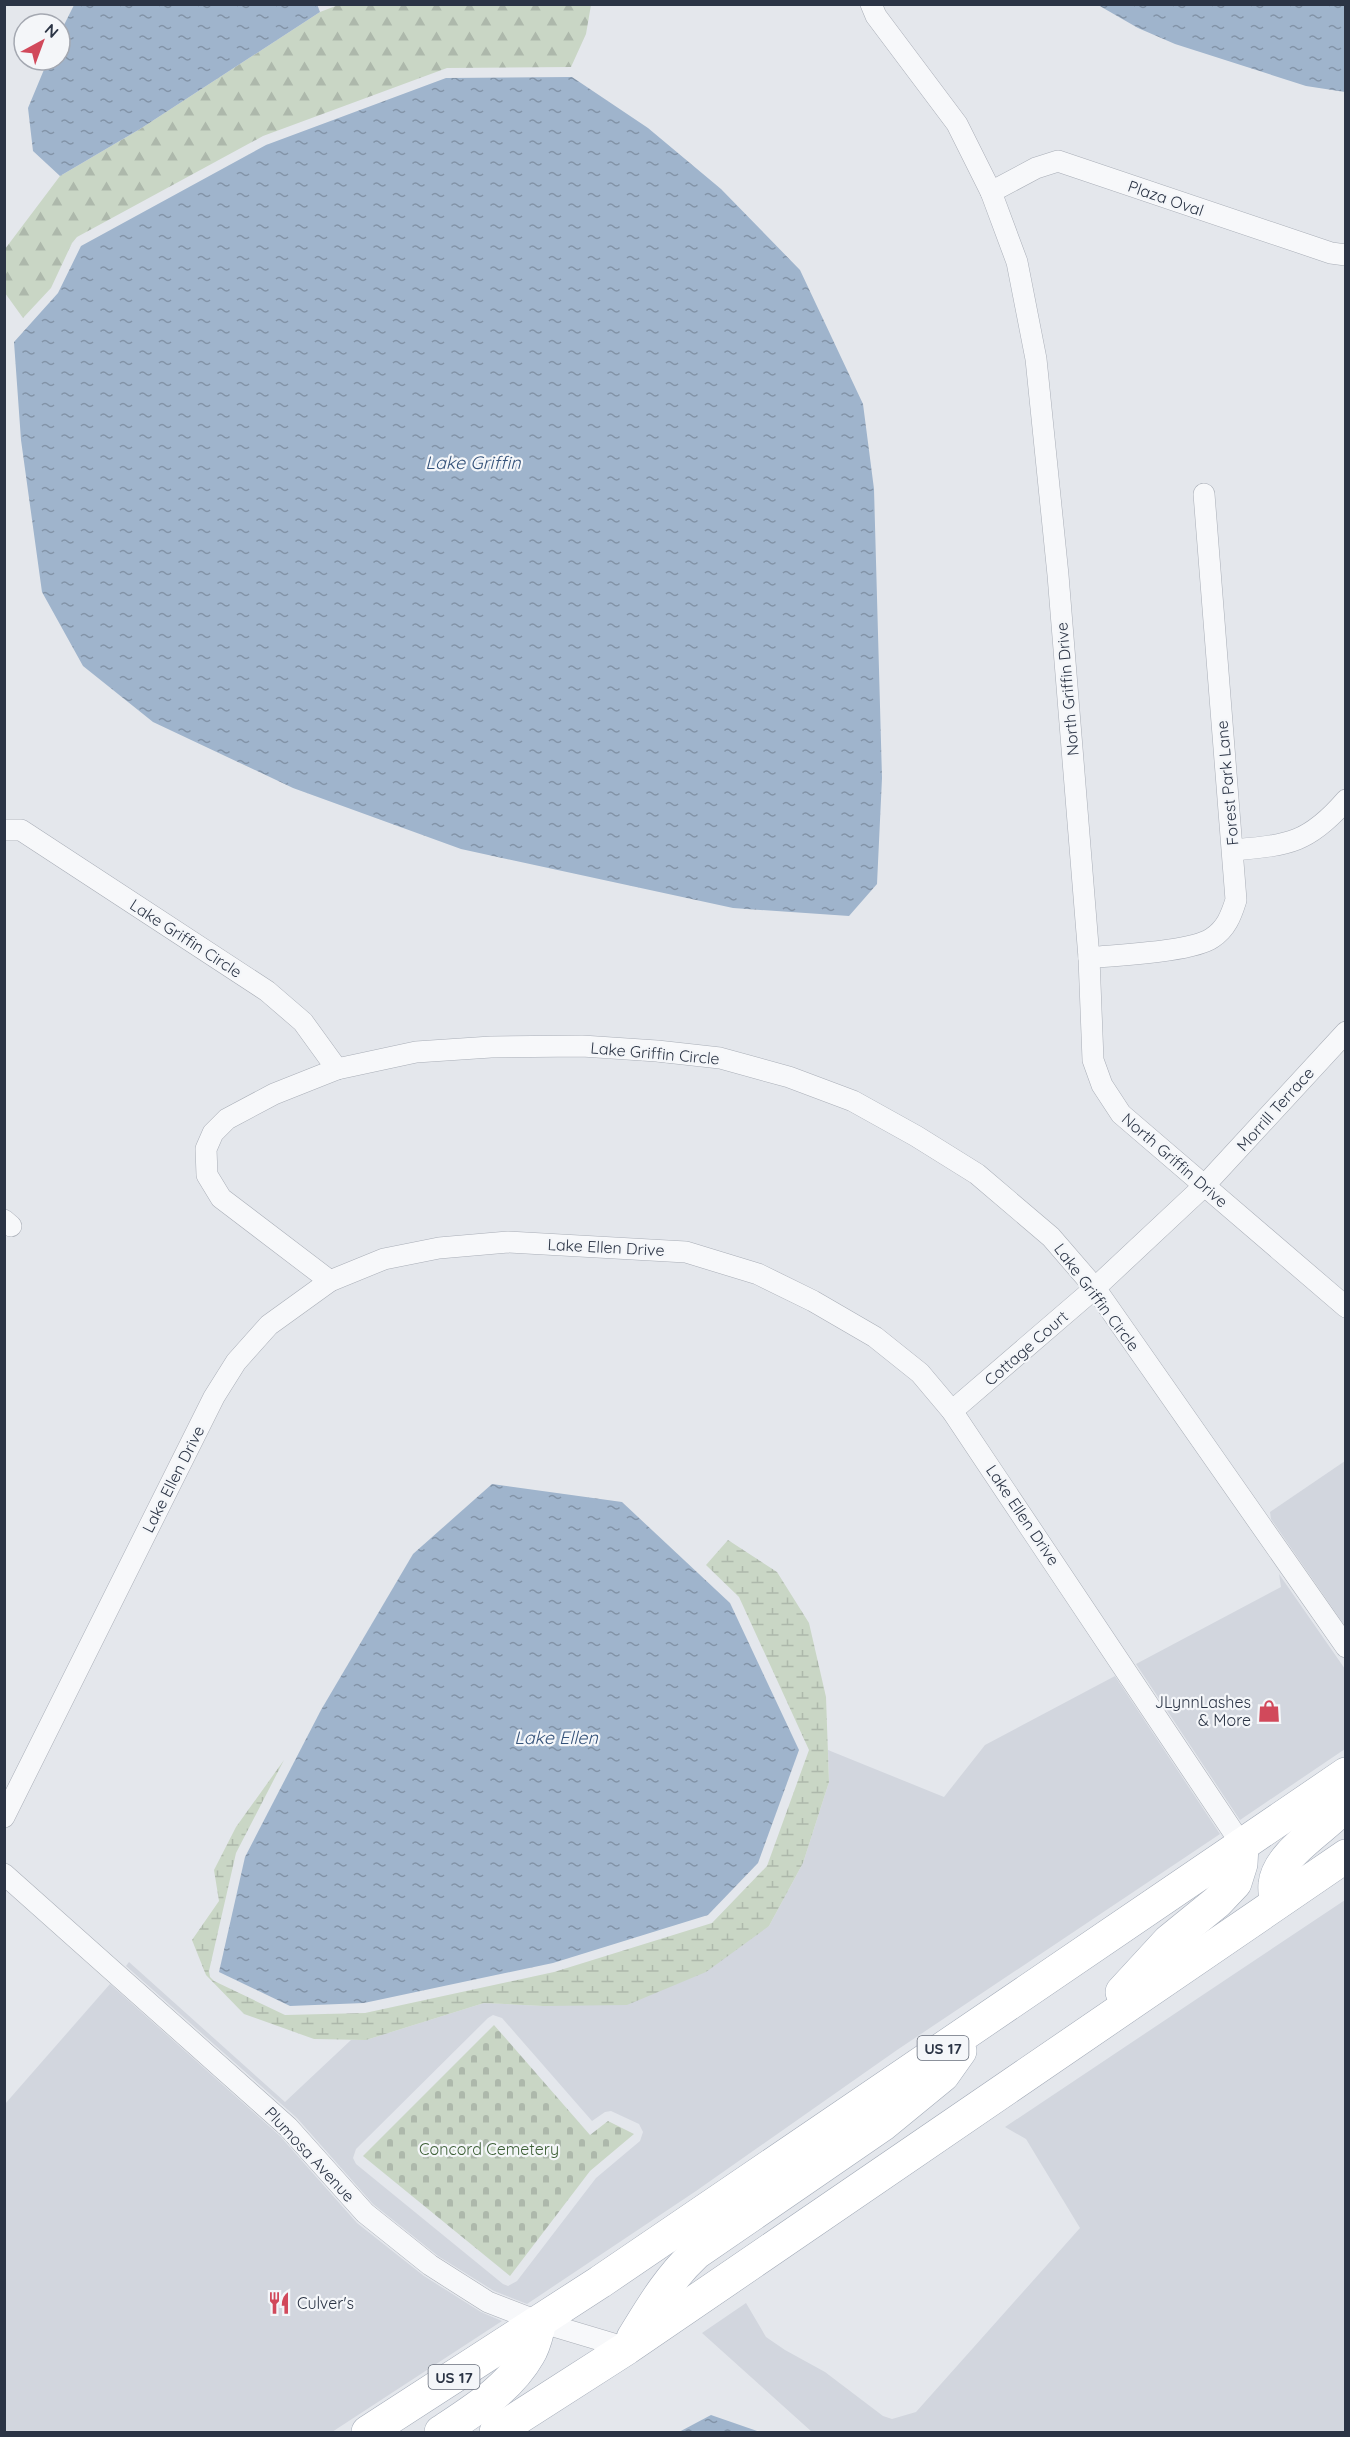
<svg xmlns="http://www.w3.org/2000/svg" width="1350" height="2437" viewBox="0 0 1350 2437" font-family="Quicksand,sans-serif">
	<style>
		.built { fill: #d2d6de; fill-rule: evenodd }
		.forest { fill: url(#forest-firs) }
		.wetland { fill: url(#wetland-marsh) }
		.cemetery { fill: url(#cemetery-stones) }
		.water { fill: url(#water-ripples) }
		.lines { fill: none; stroke-linecap: round; stroke-linejoin: round }
		.minor-casing { stroke: #a9aeb7; stroke-width: 22 }
		.primary-casing { stroke: #a3abb8; stroke-width: 34 }
		.minor { stroke: #f7f8fa; stroke-width: 21 }
		.primary { stroke: #fff; stroke-width: 33 }
		.labels { text-anchor: middle; dominant-baseline: central; stroke-width: 4.5; stroke-linejoin: round; paint-order: stroke }
		.shield { fill: #f4f6f9; stroke: #676e7b; stroke-width: 1.5 }
		.shield-label { font-size: 15px; font-weight: bold; fill: #2b3445 }
		.street-label { font-size: 16px; fill: #2b3445; stroke: #f4f6f9 }
		.poi-label { font-size: 16px; fill: #2b3445; stroke: #f4f6f9; text-anchor: end }
		.park-label { font-size: 16px; fill: #3f6138; stroke: #f4f6f9 }
		.water-label { font-size: 18px; font-style: italic; fill: #34527a; stroke: #f4f6f9 }
	</style>
	<defs>
		<pattern id="forest-firs" width="22" height="20" patternUnits="userSpaceOnUse" patternTransform="scale(1.5)"><rect width="22" height="20" fill="#c9d6c5"/><path d="M5 1l3.5 6h-7zM16 11l3.5 6h-7z" fill="#adb8ab"/></pattern>
		<pattern id="wetland-marsh" width="20" height="14" patternUnits="userSpaceOnUse" patternTransform="scale(1.5)"><rect width="20" height="14" fill="#c9d6c5"/><path d="M1 5h8M5 5V1M11 12h8M15 12V8" fill="none" stroke="#adb8ab"/></pattern>
		<pattern id="cemetery-stones" width="16" height="16" patternUnits="userSpaceOnUse" patternTransform="scale(1.5)"><rect width="16" height="16" fill="#c9d6c5"/><path d="M2 7V4a2 2 0 0 1 4 0v3zM10 15v-3a2 2 0 0 1 4 0v3z" fill="#adb8ab"/></pattern>
		<pattern id="water-ripples" width="26" height="14" patternUnits="userSpaceOnUse" patternTransform="scale(1.5)"><rect width="26" height="14" fill="#9fb4cc"/><path d="M2 4q2-2 4 0t4 0M15 11q2-2 4 0t4 0" fill="none" stroke="#8293a7"/></pattern>
	</defs>
	<rect width="100%" height="100%" fill="#e4e7ec"/>
	<g class="built">
		<path d="M 1345,1461 L 1345,1626 L 1271,1519 L 1270,1512 Z"/>
		<path d="M 1279,1574 L 1345,1669 L 1345,1749 L 1240,1820 L 1136,1664 L 1281,1587 Z"/>
		<path d="M 1115,1676 L 1220,1834 L 897,2050 L 696,2191 L 527,2304 L 494,2291 L 438,2256 L 373,2204 L 297,2118 L 126,1966 L 129,1962 L 285,2102 L 351,2040 L 366,2040 L 484,2003 L 543,2006 L 769,1926 L 803,1863 L 829,1782 L 828,1750 L 944,1797 L 985,1745 ZM 493,2015 L 502,2018 L 592,2121 L 605,2112 L 611,2111 L 639,2124 L 643,2132 L 640,2141 L 596,2178 L 517,2281 L 508,2286 L 503,2284 L 356,2164 L 353,2158 L 356,2149 L 488,2018 Z"/>
		<path d="M 1345,1900 L 1345,2432 L 812,2432 L 702,2333 L 746,2303 L 766,2337 L 785,2350 L 825,2372 L 883,2416 L 892,2419 L 916,2412 L 1080,2228 L 1026,2139 L 1005,2127 Z"/>
		<path d="M 110,1984 L 280,2136 L 357,2223 L 424,2276 L 481,2312 L 502,2321 L 332,2432 L 5,2432 L 5,2104 Z"/>
	</g>
	<path class="forest" d="M 341,4 L 591,5 L 586,34 L 571,67 L 447,68 L 263,136 L 77,237 L 72,243 L 51,288 L 23,318 L 5,293 L 5,249 L 60,176 L 140,129 L 320,12 Z"/>
	<path class="wetland" d="M 728,1540 L 777,1572 L 809,1623 L 826,1697 L 829,1782 L 803,1863 L 769,1926 L 706,1972 L 627,2005 L 543,2006 L 484,2003 L 366,2040 L 314,2039 L 244,2014 L 206,1975 L 192,1940 L 219,1901 L 214,1870 L 236,1827 L 284,1760 L 236,1853 L 209,1971 L 210,1977 L 214,1981 L 285,2015 L 365,2013 L 554,1972 L 712,1923 L 767,1866 L 809,1750 L 739,1597 L 706,1565 Z"/>
	<path class="cemetery" d="M 494,2025 L 590,2135 L 608,2121 L 634,2134 L 590,2171 L 510,2276 L 363,2156 Z"/>
	<g class="water">
		<path d="M 74,5 L 317,4 L 320,12 L 140,129 L 60,176 L 33,151 L 28,108 L 48,60 L 60,60 L 60,33 Z"/>
		<path d="M 1098,5 L 1345,5 L 1345,92 L 1306,86 L 1175,44 L 1138,28 Z"/>
		<path d="M 572,77 L 648,128 L 721,189 L 800,270 L 863,404 L 874,489 L 882,778 L 877,884 L 849,916 L 733,908 L 461,849 L 293,788 L 153,722 L 83,666 L 42,592 L 21,440 L 14,342 L 58,293 L 81,246 L 266,145 L 446,78 Z"/>
		<path d="M 492,1484 L 622,1502 L 730,1603 L 799,1750 L 758,1863 L 708,1915 L 553,1963 L 364,2003 L 290,2006 L 219,1972 L 245,1857 L 321,1710 L 413,1554 Z"/>
		<path d="M 711,2415 L 760,2432 L 679,2432 Z"/>
	</g>
	<g class="lines">
		<g class="minor-casing">
			<g id="minor">
				<path d="M 871,4 L 876,16 L 957,124 L 991,192 L 1017,262 L 1036,359 L 1058,575 L 1089,958 L 1093,1060 L 1102,1085 L 1121,1114 L 1346,1307"/>
				<path d="M 991,192 L 1036,168 L 1058,161 L 1331,253 L 1346,255"/>
				<path d="M 4,830 L 21,830 L 267,991 L 303,1022 L 337,1069"/>
				<path d="M 1233,850 C 1288,845 1308,844 1346,800"/>
				<path d="M 1089,958 C 1116,955 1192,952 1212,938 C 1226,929 1231,916 1236,900 L 1204,494"/>
				<path d="M 4,1220 L 11,1226"/>
				<path d="M 330,1281 L 221,1198 L 207,1175 L 206,1149 L 213,1133 L 227,1119 L 274,1094 L 337,1069 L 416,1052 L 491,1047 L 582,1046 L 657,1051 L 720,1058 L 789,1077 L 853,1101 L 916,1136 L 977,1174 L 1051,1237 L 1095,1288 L 1346,1647"/>
				<path d="M 952,1411 L 1095,1288 L 1204,1186 L 1346,1032"/>
				<path d="M 4,1817 L 214,1397 L 236,1362 L 269,1325 L 330,1281 L 384,1259 L 439,1248 L 508,1242 L 686,1252 L 758,1274 L 813,1301 L 875,1337 L 920,1373 L 952,1411 L 1242,1845"/>
				<path d="M 4,1874 L 288,2127 L 365,2213 L 430,2265 L 488,2302 L 540,2322 L 627,2348"/>
			</g>
		</g>
		<g class="primary-casing">
			<g id="primary">
				<path d="M 1276,1903 C 1276,1897 1274,1890 1275,1884 C 1278,1853 1327,1827 1346,1804"/>
				<path d="M 1122,1992 L 1169,1941 L 1217,1902 L 1235,1883 L 1241,1864 L 1242,1845"/>
				<path d="M 633,2338 C 652,2307 669,2278 696,2253 L 882,2125 L 943,2075 L 960,2051"/>
				<path d="M 368,2432 L 600,2282 L 1346,1774"/>
				<path d="M 441,2432 C 474,2410 509,2389 529,2354 C 535,2345 537,2332 540,2322"/>
				<path d="M 496,2432 L 627,2348 L 1346,1856"/>
			</g>
		</g>
		<use href="#minor" class="minor"/>
		<use href="#primary" class="primary"/>
	</g>
	<defs>
		<g id="shop-bare" transform="scale(1.8)"><path d="M-5-2.5h2.3a2.7 3.5 0 0 1 5.4 0H5L5.5 6h-11ZM-1.5-2.5h3a1.5 2.3 0 0 0-3 0Z" fill="#d1495b" stroke="#f4f6f9" stroke-width="2.5" paint-order="stroke"/></g>
		<g id="restaurant-bare" transform="scale(1.8)"><path d="M-5-6h1v4h1v-4h1v4h1v-4h1v5L-1.5 .5V6h-2V.5L-5-1ZM5-6V6H3V1.5H1.5Q1.5-4 5-6Z" fill="#d1495b" stroke="#f4f6f9" stroke-width="2.5" paint-order="stroke"/></g>
	</defs>
	<g fill-rule="evenodd">
		<use href="#shop-bare" x="1269" y="1711"/>
		<use href="#restaurant-bare" x="279" y="2303"/>
	</g>
	<g class="labels">
		<g class="shield">
			<rect x="917.5" y="2036" width="51" height="24" rx="4.5"/>
			<rect x="428.5" y="2365" width="51" height="24" rx="4.5"/>
		</g>
		<g class="shield-label">
			<text x="943" y="2048">US 17</text>
			<text x="454" y="2377">US 17</text>
		</g>
		<g class="street-label">
			<text transform="translate(1166 198) rotate(19)">Plaza Oval</text>
			<text transform="translate(1067 689) rotate(-95)">North Griffin Drive</text>
			<text transform="translate(1227 783) rotate(-95)">Forest Park Lane</text>
			<text transform="translate(186 938) rotate(33)">Lake Griffin Circle</text>
			<text transform="translate(655 1053) rotate(5)">Lake Griffin Circle</text>
			<text transform="translate(1275 1109) rotate(-48)">Morrill Terrace</text>
			<text transform="translate(1175 1160) rotate(41)">North Griffin Drive</text>
			<text transform="translate(606 1247) rotate(3)">Lake Ellen Drive</text>
			<text transform="translate(1097 1297) rotate(53)">Lake Griffin Circle</text>
			<text transform="translate(1026 1348) rotate(-41)">Cottage Court</text>
			<text transform="translate(173 1479) rotate(-63)">Lake Ellen Drive</text>
			<text transform="translate(1023 1515) rotate(56)">Lake Ellen Drive</text>
			<text transform="translate(310 2154) rotate(47)">Plumosa Avenue</text>
		</g>
		<g class="poi-label">
			<text x="1251" y="1702">JLynnLashes<tspan x="1251" dy="18">&amp; More</tspan></text>
			<text x="297" y="2303" text-anchor="start">Culver's</text>
		</g>
		<g class="park-label">
			<text x="489" y="2149">Concord Cemetery</text>
		</g>
		<g class="water-label">
			<text x="473" y="462">Lake Griffin</text>
			<text x="556" y="1737">Lake Ellen</text>
		</g>
	</g>
	<rect width="1350" height="2437" fill="none" stroke="#2b3445" stroke-width="12"/>
	<g transform="translate(42 42) rotate(41)"><circle r="28" fill="#f4f6f9" stroke="#a4a8b1" stroke-width="1.5"/>
	<path d="M0-4.5L10 22L0 15L-10 22Z" fill="#d1495b"/>
	<text y="-9" font-size="16" font-weight="bold" text-anchor="middle" fill="#2b3445">N</text>
	</g>
</svg>
